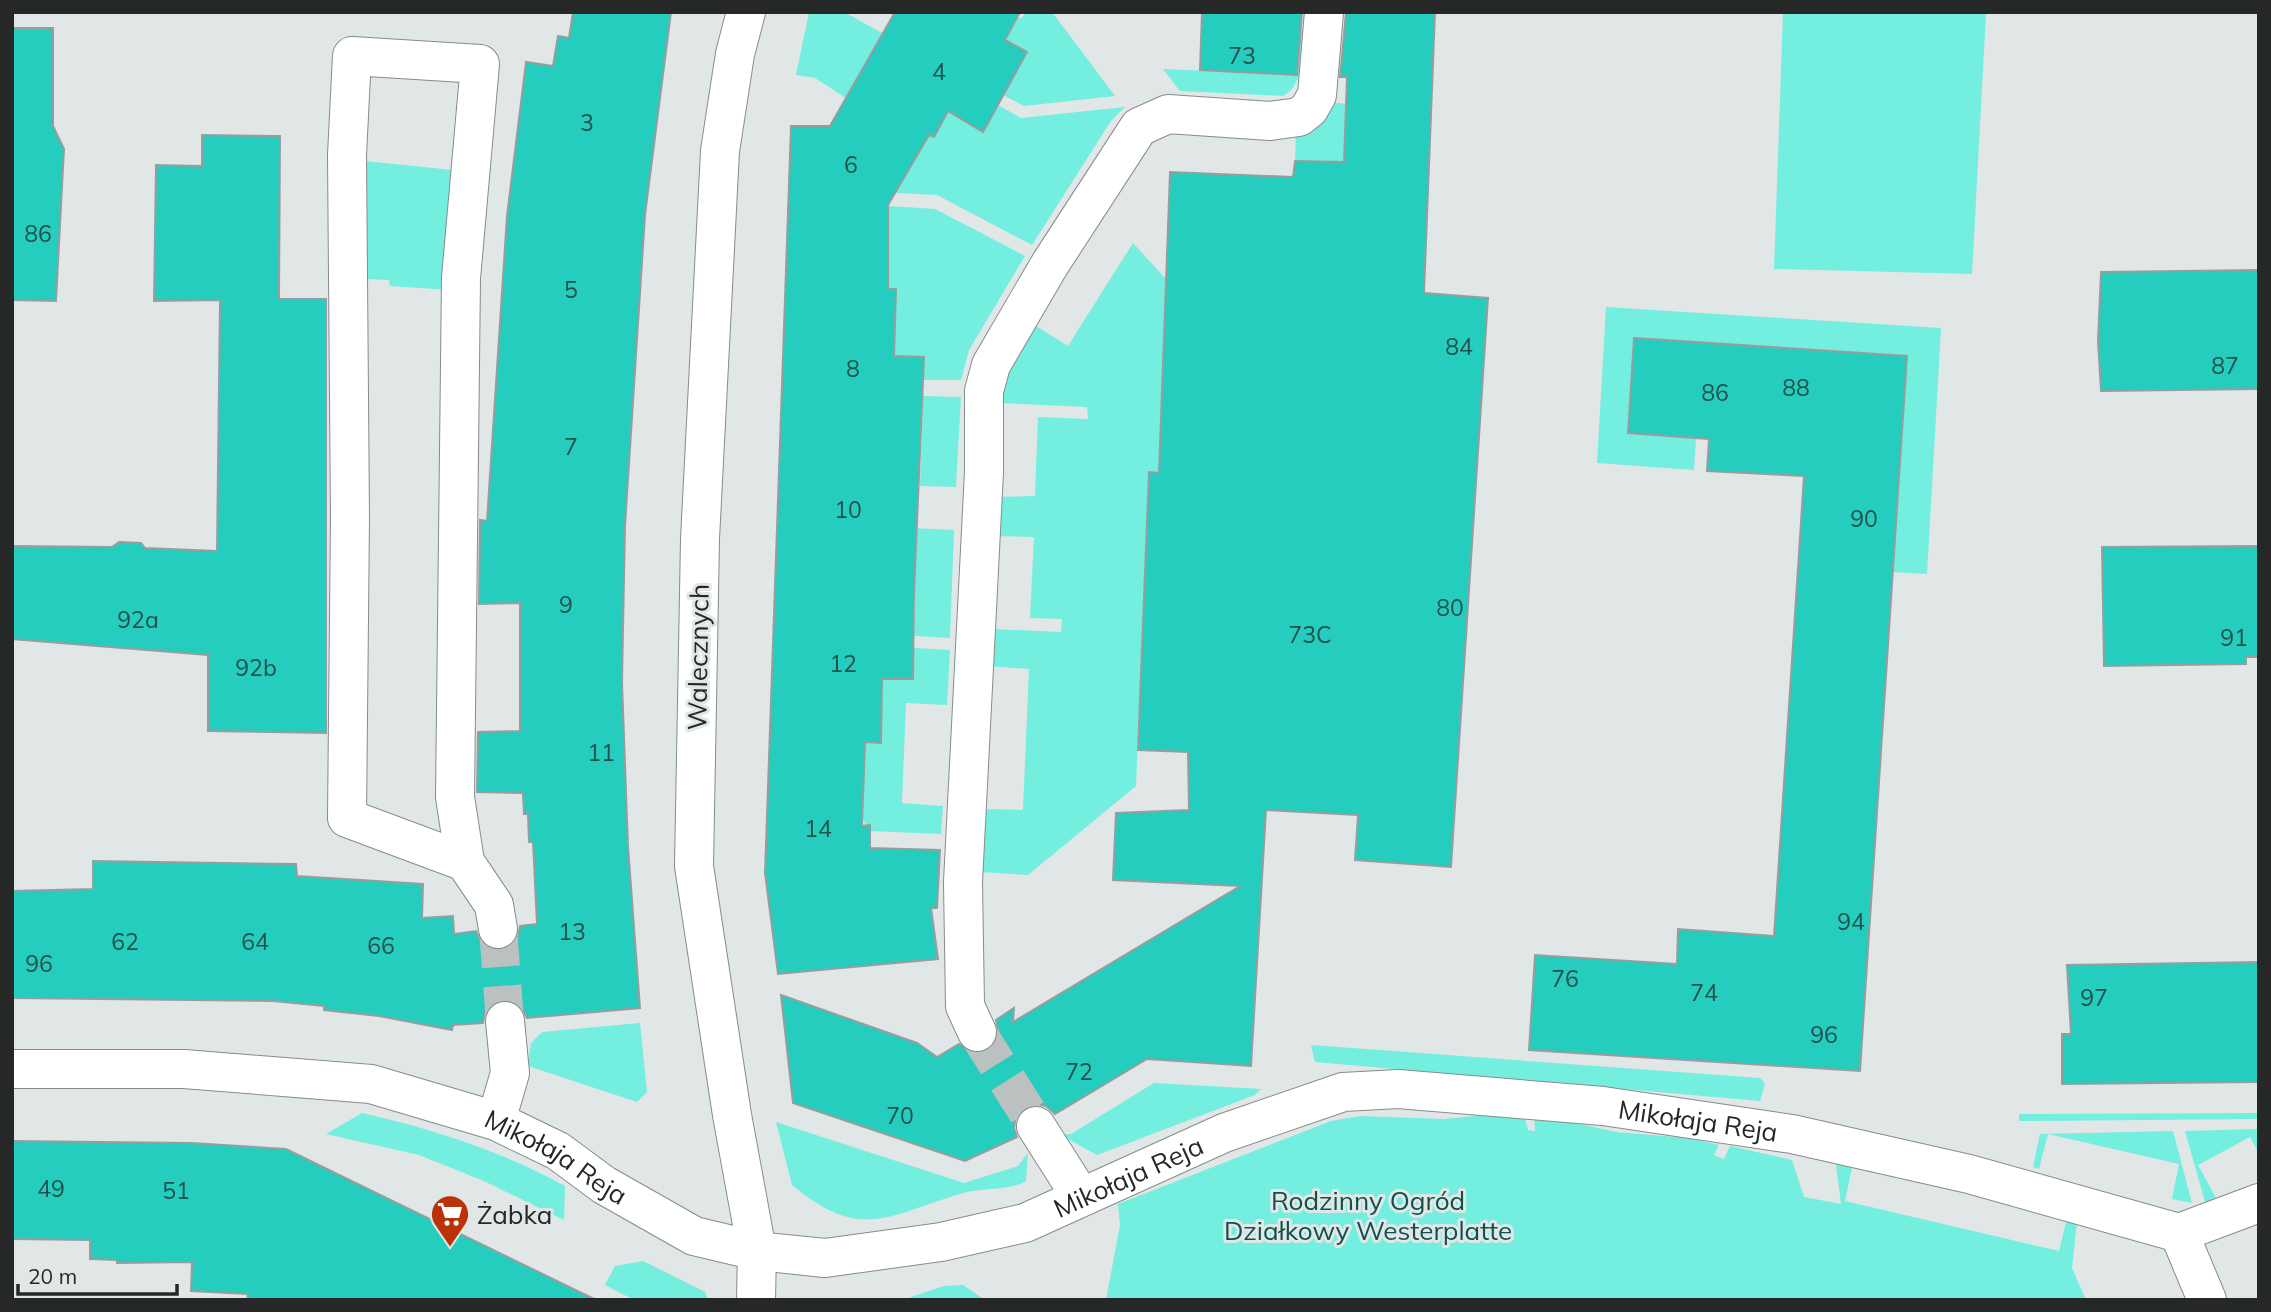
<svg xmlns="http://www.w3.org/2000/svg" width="2271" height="1312" viewBox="0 0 2271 1312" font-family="Mulish,sans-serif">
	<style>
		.green { fill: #73eedf }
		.building { fill: #24cdbd; stroke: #979e9d; stroke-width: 2 }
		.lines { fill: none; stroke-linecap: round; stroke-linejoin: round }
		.minor-tunnel { stroke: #bbc1c0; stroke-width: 38; stroke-dasharray: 38 19; stroke-linecap: butt }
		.minor-casing { stroke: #858d8b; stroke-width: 40 }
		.minor { stroke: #fff; stroke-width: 38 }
		.labels { text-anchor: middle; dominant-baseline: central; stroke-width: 6; stroke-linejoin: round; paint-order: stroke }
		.number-label { font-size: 23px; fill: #25514c }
		.street-label { font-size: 26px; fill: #252827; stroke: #e0e7e6 }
		.park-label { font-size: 26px; fill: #10524b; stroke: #e0e7e6 }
		.poi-label { font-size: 26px; fill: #252827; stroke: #e0e7e6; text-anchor: start }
	</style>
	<rect width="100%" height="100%" fill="#e0e7e6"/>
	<g class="green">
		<path d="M 809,12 L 844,12 L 882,33 L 846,98 L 815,78 L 796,75 Z"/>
		<path d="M 1026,12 L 1052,12 L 1115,96 L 1024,106 L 1003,95 L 1027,53 L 990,33 L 1017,17 L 1022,18 Z"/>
		<path d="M 1302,12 C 1301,37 1309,83 1283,96 L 1180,91 L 1163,69 L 1286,74 Z"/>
		<path d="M 1783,12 L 1986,14 L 1972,274 L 1774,269 Z"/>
		<path d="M 1332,102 L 1346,104 L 1344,162 L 1295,161 L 1296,133 Z"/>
		<path d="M 998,105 L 1021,118 L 1125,107 L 1111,121 L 1032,245 L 937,195 L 895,193 L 929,135 L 934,137 L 948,111 L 983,131 Z"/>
		<path d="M 364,161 L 463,171 L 449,290 L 390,286 L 389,280 L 364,279 Z"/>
		<path d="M 888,206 L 935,209 L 1025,256 L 969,350 L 961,380 L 923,380 L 924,357 L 894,356 L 896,290 L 888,289 Z"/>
		<path d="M 1133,243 L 1166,279 L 1159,472 L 1149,473 L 1136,786 L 1028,875 L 981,872 L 984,809 L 1023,810 L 1029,669 L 989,666 L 990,629 L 1061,632 L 1062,619 L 1030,618 L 1034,537 L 994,536 L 994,497 L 1035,496 L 1038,417 L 1088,419 L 1087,407 L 1000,403 L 1001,380 L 1031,323 L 1068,346 Z"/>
		<path d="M 1606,307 L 1941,328 L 1927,574 L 1893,572 L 1907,356 L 1634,338 L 1628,433 L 1696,438 L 1694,470 L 1597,463 Z"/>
		<path d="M 923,396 L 961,397 L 956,487 L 920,486 Z"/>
		<path d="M 888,527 L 954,530 L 950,638 L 914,636 L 915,593 L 885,591 Z"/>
		<path d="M 914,648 L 950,650 L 947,705 L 906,703 L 902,803 L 943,806 L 941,834 L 870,831 L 870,826 L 866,826 L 863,818 L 865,742 L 880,743 L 882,679 L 913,679 Z"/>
		<path d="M 640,1023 L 647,1092 L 637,1102 L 528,1066 L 531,1043 L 542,1032 Z"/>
		<path d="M 1311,1045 L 1760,1078 L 1765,1083 L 1760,1101 L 1315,1062 Z"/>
		<path d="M 1154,1083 L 1261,1089 L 1255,1095 L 1097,1155 L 1061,1135 L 1071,1134 Z"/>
		<path d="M 1523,1111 L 1528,1130 L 1535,1131 L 1534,1114 L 1616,1132 L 1687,1138 L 1719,1145 L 1714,1155 L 1724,1159 L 1730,1146 L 1792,1160 L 1804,1197 L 1841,1204 L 1836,1164 L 1852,1168 L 1845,1201 L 2059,1251 L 2067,1218 L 2077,1221 L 2072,1268 L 2086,1300 L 1106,1300 L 1120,1225 L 1118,1204 L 1331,1121 L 1360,1116 L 1444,1119 Z"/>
		<path d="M 362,1113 C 433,1129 501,1151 565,1186 L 564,1220 L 484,1181 L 419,1155 L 326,1134 Z"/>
		<path d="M 2259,1113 L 2259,1119 L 2019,1121 L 2019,1114 Z"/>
		<path d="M 776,1122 L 964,1183 L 1018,1166 L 1028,1153 L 1026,1181 C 1010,1191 982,1187 963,1193 C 888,1215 862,1243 792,1185 Z"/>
		<path d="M 2259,1129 L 2259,1153 L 2250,1137 L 2198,1165 L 2216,1198 L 2205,1202 L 2185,1131 Z"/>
		<path d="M 2173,1131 L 2192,1203 L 2172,1199 L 2179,1164 L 2048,1134 L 2039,1169 L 2033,1167 L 2040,1134 Z"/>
		<path d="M 643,1261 L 705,1292 L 708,1300 L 634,1300 L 605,1285 L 615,1266 Z"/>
		<path d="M 963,1285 L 985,1300 L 902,1300 L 944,1286 Z"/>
	</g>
	<g class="building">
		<path d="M 573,12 L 671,12 L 645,215 L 625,526 L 622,682 L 628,846 L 640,1008 L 527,1018 L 522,1008 L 515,1001 L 502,999 L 493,1003 L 485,1011 L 483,1023 L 453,1025 L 452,1030 L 379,1016 L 324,1010 L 324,1006 L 273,1001 L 12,998 L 12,891 L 93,889 L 93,861 L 296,864 L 297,876 L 423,884 L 422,918 L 453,916 L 454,934 L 476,931 L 481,942 L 491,950 L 501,951 L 511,946 L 518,937 L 520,926 L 537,924 L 533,842 L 529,842 L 528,814 L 524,814 L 523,793 L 477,792 L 478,732 L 520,731 L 520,603 L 479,604 L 480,520 L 487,521 L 507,216 L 526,62 L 553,66 L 558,36 L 569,38 Z"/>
		<path d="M 895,12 L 1020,12 L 1005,40 L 1027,52 L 983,132 L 948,111 L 934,137 L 929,135 L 888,205 L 888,289 L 896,289 L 894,356 L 924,357 L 914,593 L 913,679 L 882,679 L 881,743 L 865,742 L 862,826 L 870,825 L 870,848 L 940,850 L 937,908 L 931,908 L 938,959 L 778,974 L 765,873 L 791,126 L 830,126 Z"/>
		<path d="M 1202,12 L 1302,12 L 1297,75 L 1200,70 Z"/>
		<path d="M 1346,12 L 1435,12 L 1424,293 L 1488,298 L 1451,867 L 1355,860 L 1358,815 L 1266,810 L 1251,1066 L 1147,1059 L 1055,1114 L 1046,1106 L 1036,1104 L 1025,1107 L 1016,1116 L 1014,1128 L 1017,1137 L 965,1161 L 793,1103 L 781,995 L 917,1043 L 937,1057 L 959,1044 L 974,1054 L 986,1052 L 994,1045 L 999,1035 L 996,1020 L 1014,1008 L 1013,1022 L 1240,886 L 1113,880 L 1116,813 L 1189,810 L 1188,752 L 1138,750 L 1149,472 L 1159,473 L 1170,172 L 1293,177 L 1295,161 L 1344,162 L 1347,77 L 1340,77 Z"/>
		<path d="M 12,28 L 53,28 L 53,126 L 64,149 L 56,301 L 12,300 Z"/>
		<path d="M 202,135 L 280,136 L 279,299 L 326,299 L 326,733 L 208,731 L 208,655 L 12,639 L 12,546 L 112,547 L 119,542 L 141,543 L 145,548 L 217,551 L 220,300 L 154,301 L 156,165 L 202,166 Z"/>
		<path d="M 2259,270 L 2259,389 L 2101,391 L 2098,341 L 2101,272 Z"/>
		<path d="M 1634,338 L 1907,356 L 1860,1071 L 1529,1050 L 1535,955 L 1677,964 L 1678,929 L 1774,936 L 1804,476 L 1707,471 L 1709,439 L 1628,433 Z"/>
		<path d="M 2259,546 L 2259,657 L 2246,657 L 2246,664 L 2104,666 L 2102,547 Z"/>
		<path d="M 2259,962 L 2259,1082 L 2062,1084 L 2062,1034 L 2071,1034 L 2067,965 Z"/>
		<path d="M 12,1141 L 191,1143 L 286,1149 L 596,1300 L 247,1300 L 248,1294 L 191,1291 L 192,1262 L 117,1263 L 117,1260 L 90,1259 L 90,1240 L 12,1239 Z"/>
	</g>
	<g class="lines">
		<g class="minor-tunnel">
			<path d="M 498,929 L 505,1021"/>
			<path d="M 977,1032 L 1036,1126"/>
		</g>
		<g class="minor-casing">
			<g id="minor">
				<path d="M 746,12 L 735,54 L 720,151 L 700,539 L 694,866 L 732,1115 L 757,1251 L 756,1300"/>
				<path d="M 465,862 L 347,818 L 350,517 L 347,155 L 352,56 L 480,64 L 461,278 L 455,797 L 465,862 L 494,905 L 498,929"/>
				<path d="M 977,1032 L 965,1006 L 963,882 L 984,472 L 984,391 L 991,365 L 1050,264 L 1139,127 L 1168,114 L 1270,121 L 1299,117 L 1309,109 L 1317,95 L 1324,12"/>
				<path id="s1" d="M 12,1069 L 184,1069 L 371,1084 L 496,1121 L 558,1151 L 604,1185 L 694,1236 L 757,1251 L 825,1258 L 941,1242 L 1025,1223 L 1224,1133 L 1343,1092 L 1398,1089 L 1603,1106 L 1792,1134 L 1969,1174 L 2179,1233 L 2259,1203"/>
				<path d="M 496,1121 L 510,1073 L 505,1021"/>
				<path d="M 1036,1126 L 1081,1197"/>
				<path d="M 2179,1233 L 2207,1300"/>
			</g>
		</g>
		<use href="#minor" class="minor"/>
	</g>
	<defs>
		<g id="supermarket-pin" transform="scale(2.0125)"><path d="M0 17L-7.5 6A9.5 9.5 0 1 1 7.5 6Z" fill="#bb3208" stroke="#e0e7e6"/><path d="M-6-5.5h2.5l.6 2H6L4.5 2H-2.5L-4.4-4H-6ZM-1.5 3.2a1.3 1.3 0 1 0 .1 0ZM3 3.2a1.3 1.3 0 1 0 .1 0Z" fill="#fff"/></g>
	</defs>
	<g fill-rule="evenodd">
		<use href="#supermarket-pin" x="450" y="1214"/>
	</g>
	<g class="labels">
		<g class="number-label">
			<text x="1242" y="55">73</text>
			<text x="939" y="71">4</text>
			<text x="587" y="122">3</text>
			<text x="851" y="164">6</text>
			<text x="38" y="233">86</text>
			<text x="571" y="289">5</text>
			<text x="1459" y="346">84</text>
			<text x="2225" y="365">87</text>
			<text x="853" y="368">8</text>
			<text x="1796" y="387">88</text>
			<text x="1715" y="392">86</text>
			<text x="571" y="446">7</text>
			<text x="848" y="509">10</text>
			<text x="1864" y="518">90</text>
			<text x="566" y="604">9</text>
			<text x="1450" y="607">80</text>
			<text x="138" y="619">92a</text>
			<text x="1310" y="634">73C</text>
			<text x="2234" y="637">91</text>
			<text x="843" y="663">12</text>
			<text x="256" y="667">92b</text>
			<text x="601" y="752">11</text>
			<text x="818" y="828">14</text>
			<text x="1851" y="921">94</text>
			<text x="572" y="931">13</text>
			<text x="125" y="941">62</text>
			<text x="255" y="941">64</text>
			<text x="381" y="945">66</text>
			<text x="39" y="963">96</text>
			<text x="1565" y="978">76</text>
			<text x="1704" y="992">74</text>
			<text x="2094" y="997">97</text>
			<text x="1824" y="1034">96</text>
			<text x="1079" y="1071">72</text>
			<text x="900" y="1115">70</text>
			<text x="51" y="1188">49</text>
			<text x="176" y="1190">51</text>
		</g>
		<g class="street-label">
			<text transform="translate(698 657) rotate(-89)">Walecznych</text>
			<text stroke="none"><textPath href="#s1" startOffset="1757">Mikołaja Reja</textPath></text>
			<text stroke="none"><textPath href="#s1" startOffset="560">Mikołaja Reja</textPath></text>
			<text stroke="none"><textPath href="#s1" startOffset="1169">Mikołaja Reja</textPath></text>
		</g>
		<g class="park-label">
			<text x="1368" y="1200">Rodzinny Ogród<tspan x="1368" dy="30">Działkowy Westerplatte</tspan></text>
		</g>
		<g class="poi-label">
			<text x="477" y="1214">Żabka</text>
		</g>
	</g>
	<rect width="2271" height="1312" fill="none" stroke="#252827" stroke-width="28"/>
	<path d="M18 1284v10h159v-10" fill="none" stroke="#252827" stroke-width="3.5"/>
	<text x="28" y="1284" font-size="21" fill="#252827" stroke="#e0e7e6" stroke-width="5" paint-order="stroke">20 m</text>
</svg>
